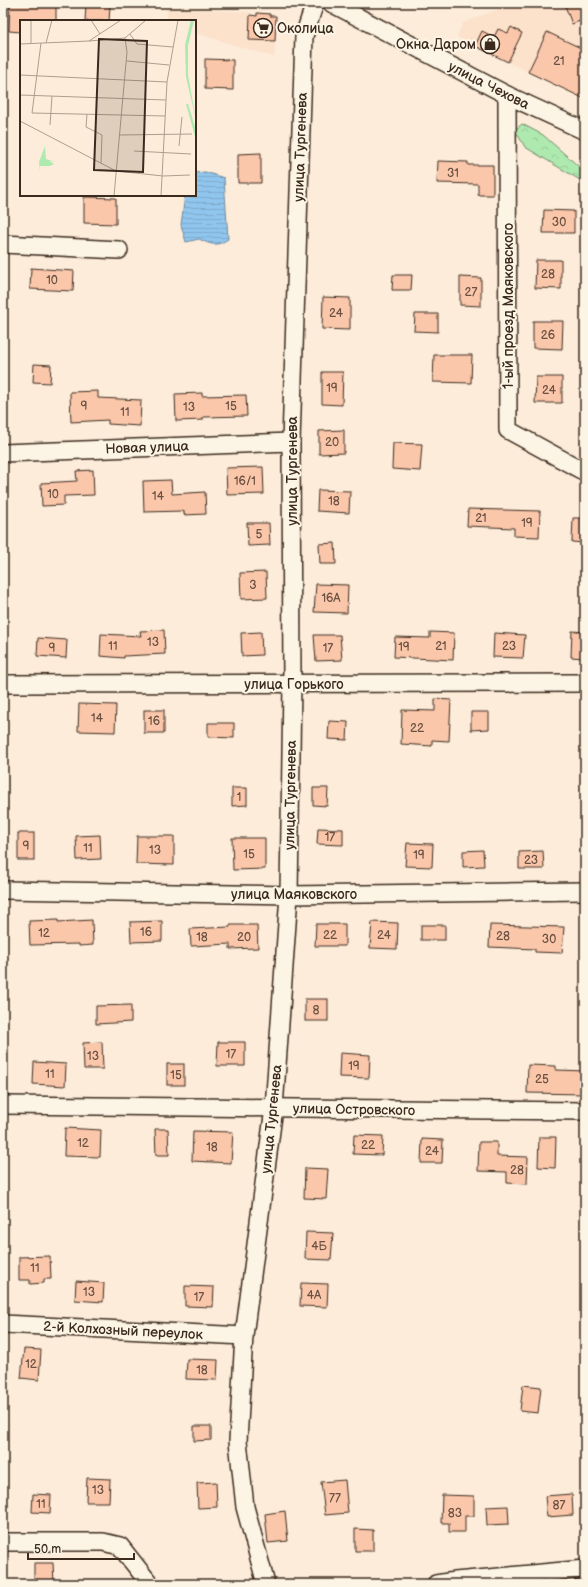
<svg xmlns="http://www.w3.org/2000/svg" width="588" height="1587" font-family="'Balsamiq Sans',sans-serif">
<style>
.built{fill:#fce1cb}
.forest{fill:url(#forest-crowns);stroke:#748a67}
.water{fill:url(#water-rules);stroke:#6e889b}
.building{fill:#fbc7ab;stroke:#3b2a1e}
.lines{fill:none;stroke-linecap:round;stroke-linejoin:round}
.minor-casing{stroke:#3b2a1e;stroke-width:20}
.minor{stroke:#fcf5e5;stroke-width:17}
.labels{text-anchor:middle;stroke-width:4;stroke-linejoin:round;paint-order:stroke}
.number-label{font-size:12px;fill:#6b5141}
.poi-label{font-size:14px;fill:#3b2a1e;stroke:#fcf5e5;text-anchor:start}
.street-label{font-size:14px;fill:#3b2a1e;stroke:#fcf5e5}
.inset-road{fill:none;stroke:#af9e8e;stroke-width:1}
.view{fill:#3b2a1e;fill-opacity:0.15;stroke:#3b2a1e;stroke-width:2}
.inset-edge{fill:none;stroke:#3b2a1e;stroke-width:2}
</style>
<defs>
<pattern id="forest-crowns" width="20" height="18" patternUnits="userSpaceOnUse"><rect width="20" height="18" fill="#aeeab0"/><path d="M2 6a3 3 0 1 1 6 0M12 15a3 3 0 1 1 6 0" fill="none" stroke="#97c997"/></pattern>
<pattern id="water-rules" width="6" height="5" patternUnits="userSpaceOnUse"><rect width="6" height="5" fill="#90c6ee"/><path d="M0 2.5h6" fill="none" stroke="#7daacc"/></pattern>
</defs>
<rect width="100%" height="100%" fill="#fcecd9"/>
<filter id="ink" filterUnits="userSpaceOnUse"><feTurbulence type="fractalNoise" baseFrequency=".025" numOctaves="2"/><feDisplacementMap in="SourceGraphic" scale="8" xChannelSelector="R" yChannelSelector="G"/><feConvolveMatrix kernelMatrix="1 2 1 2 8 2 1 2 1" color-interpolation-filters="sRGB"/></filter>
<g filter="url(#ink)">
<!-- built -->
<g class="built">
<path d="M 514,3 L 585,3 L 585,99 L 508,62 L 481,45 L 480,48 L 457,37 L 463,23 Z"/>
<path d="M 167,8 L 251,12 L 251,15 L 256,16 L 257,13 L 270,14 L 270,16 L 276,16 L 274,57 L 195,33 L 195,21 L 167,21 Z"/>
</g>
<!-- forest -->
<path class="forest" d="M 522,124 L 543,135 L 585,172 L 585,183 L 525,147 L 515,130 Z"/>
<!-- water -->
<path class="water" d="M 205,172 L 224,178 L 228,239 C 216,247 212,245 199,239 L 186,242 L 181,225 L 185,195 L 195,195 L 195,173 Z"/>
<!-- building -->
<g class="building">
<path d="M 10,3 L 56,3 L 56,21 L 21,21 L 21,32 L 9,31 Z"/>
<path d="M 564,3 L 585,3 L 585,19 L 572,24 Z"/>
<path d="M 86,5 L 110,6 L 109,21 L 85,21 Z"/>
<path d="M 257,13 L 270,14 L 270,16 L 276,16 L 275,41 L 249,40 L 250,15 L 257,16 Z"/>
<path d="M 511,27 L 522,33 L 508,62 L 475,46 L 482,31 L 494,37 L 498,29 L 508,33 Z"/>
<path d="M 547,32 L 585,50 L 585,99 L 528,72 Z"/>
<path d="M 205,59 L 233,60 L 233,90 L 205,89 Z"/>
<path d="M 261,153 L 261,183 L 238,183 L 238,154 Z"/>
<path d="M 438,161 L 468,162 L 468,165 L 493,165 L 493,195 L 478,195 L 478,184 L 437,183 Z"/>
<path d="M 84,197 L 116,198 L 116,224 L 84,223 Z"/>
<path d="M 544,210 L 574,211 L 574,233 L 543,233 Z"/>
<path d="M 536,260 L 561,260 L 561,289 L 535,288 Z"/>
<path d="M 31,268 L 74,271 L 73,291 L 30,289 Z"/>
<path d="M 393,275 L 412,275 L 411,290 L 392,290 Z"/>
<path d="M 460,277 L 481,278 L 481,306 L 460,305 Z"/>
<path d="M 323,297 L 350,298 L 350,330 L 322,329 Z"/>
<path d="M 415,314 L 438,314 L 438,332 L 414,331 Z"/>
<path d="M 533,321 L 563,321 L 562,349 L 533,348 Z"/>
<path d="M 434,355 L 472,355 L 471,383 L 433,382 Z"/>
<path d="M 34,364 L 51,365 L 50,383 L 33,382 Z"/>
<path d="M 322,372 L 343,372 L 342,405 L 322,404 Z"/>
<path d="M 536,377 L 562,377 L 562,403 L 535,403 Z"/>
<path d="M 98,391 L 98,398 L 141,400 L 140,426 L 108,424 L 108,420 L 71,422 L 70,392 Z"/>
<path d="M 202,393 L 202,396 L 246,395 L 247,416 L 203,417 L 203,420 L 176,421 L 175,394 Z"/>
<path d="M 344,430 L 344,453 L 319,454 L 319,431 Z"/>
<path d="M 393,443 L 422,444 L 420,471 L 392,469 Z"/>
<path d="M 263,467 L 264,494 L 227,495 L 226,468 Z"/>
<path d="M 93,470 L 94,495 L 64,496 L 64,505 L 42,506 L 41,483 L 77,481 L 76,471 Z"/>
<path d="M 171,480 L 172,494 L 205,492 L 206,514 L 184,515 L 184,511 L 144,512 L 143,481 Z"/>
<path d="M 318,490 L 350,491 L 349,513 L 317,511 Z"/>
<path d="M 468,509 L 540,511 L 539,537 L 514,536 L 514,528 L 467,526 Z"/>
<path d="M 573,518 L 585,518 L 585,543 L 572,542 Z"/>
<path d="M 247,523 L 269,523 L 270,545 L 248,546 Z"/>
<path d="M 335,543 L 336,564 L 320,564 L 319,544 Z"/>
<path d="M 266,572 L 267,598 L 241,599 L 240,573 Z"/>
<path d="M 316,584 L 348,585 L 347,613 L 314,612 Z"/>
<path d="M 164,630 L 165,654 L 124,656 L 124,658 L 100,656 L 101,634 L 141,636 L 140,631 Z"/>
<path d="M 572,631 L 585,632 L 585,658 L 571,657 Z"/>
<path d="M 261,632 L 262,655 L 242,656 L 241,633 Z"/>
<path d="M 430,632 L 454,633 L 453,660 L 394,657 L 395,637 L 430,638 Z"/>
<path d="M 494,633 L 525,635 L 523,658 L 493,657 Z"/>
<path d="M 314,635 L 340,635 L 342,660 L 316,661 Z"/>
<path d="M 38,638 L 67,640 L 66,658 L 37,656 Z"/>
<path d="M 435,699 L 451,700 L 449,741 L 432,740 L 432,746 L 401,744 L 402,710 L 435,711 Z"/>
<path d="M 79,704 L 116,705 L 115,732 L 78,731 Z"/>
<rect x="144" y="710" width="20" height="23"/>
<path d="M 471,712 L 489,712 L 489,729 L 471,730 Z"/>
<path d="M 329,721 L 348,722 L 347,740 L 328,739 Z"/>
<path d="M 208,723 L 234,723 L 234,738 L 208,737 Z"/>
<path d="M 232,788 L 247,788 L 247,805 L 232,806 Z"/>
<path d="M 313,788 L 328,788 L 327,806 L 313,805 Z"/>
<path d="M 318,828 L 343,829 L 343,845 L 317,844 Z"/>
<rect x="18" y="833" width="16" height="27"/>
<path d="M 100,835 L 101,859 L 77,860 L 76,836 Z"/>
<path d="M 137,836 L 174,836 L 174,865 L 136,864 Z"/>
<path d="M 232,838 L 265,838 L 265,869 L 233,870 Z"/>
<path d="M 407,843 L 433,844 L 432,867 L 405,866 Z"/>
<path d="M 483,850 L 484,866 L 463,867 L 463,851 Z"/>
<path d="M 543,851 L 544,869 L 519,869 L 519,852 Z"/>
<path d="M 58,920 L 58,922 L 92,920 L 93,945 L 79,946 L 79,944 L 30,945 L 29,921 Z"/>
<path d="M 162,921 L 162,941 L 131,942 L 130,922 Z"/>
<path d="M 372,922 L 398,923 L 397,949 L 370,948 Z"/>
<path d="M 316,924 L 345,924 L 345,946 L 315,946 Z"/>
<path d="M 230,925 L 257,925 L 258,948 L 230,949 L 230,944 L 191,946 L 190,929 L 230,927 Z"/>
<rect x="421" y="925" width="24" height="15"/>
<path d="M 490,925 L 564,927 L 562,953 L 535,952 L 535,949 L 489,947 Z"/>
<rect x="305" y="999" width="23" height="22"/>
<path d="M 131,1005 L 131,1022 L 96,1024 L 96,1006 Z"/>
<path d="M 102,1042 L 103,1069 L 84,1069 L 83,1043 Z"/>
<path d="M 218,1042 L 245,1042 L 245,1066 L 217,1066 Z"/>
<path d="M 340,1053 L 370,1055 L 369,1078 L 339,1077 Z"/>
<path d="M 34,1062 L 66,1064 L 65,1086 L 33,1084 Z"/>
<rect x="167" y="1064" width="17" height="21"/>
<path d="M 528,1065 L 556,1066 L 556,1070 L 585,1071 L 585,1094 L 527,1093 Z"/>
<path d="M 65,1128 L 101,1130 L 100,1157 L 64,1156 Z"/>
<path d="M 155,1129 L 168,1129 L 169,1155 L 156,1155 Z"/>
<path d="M 193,1131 L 233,1132 L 231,1163 L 192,1161 Z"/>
<path d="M 354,1135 L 383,1136 L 382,1155 L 353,1154 Z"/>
<path d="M 539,1137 L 556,1137 L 555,1168 L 538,1167 Z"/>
<path d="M 422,1139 L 443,1140 L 442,1163 L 421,1163 Z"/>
<path d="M 479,1142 L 497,1142 L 497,1156 L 528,1157 L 527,1184 L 507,1183 L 507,1172 L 478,1171 Z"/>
<path d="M 305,1168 L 328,1169 L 326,1199 L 304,1198 Z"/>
<path d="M 306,1232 L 333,1233 L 331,1260 L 305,1259 Z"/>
<path d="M 50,1256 L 51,1279 L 44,1279 L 44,1283 L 30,1284 L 30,1280 L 19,1280 L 19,1257 Z"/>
<path d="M 76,1281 L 104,1283 L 103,1302 L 75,1300 Z"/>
<path d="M 301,1283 L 328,1284 L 327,1307 L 300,1306 Z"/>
<path d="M 185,1286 L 214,1287 L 213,1307 L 185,1306 Z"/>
<path d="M 24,1349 L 41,1350 L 39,1380 L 21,1378 Z"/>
<path d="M 187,1359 L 218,1360 L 217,1380 L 186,1379 Z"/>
<path d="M 523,1385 L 541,1387 L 538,1413 L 520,1411 Z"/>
<path d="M 194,1426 L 211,1426 L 211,1440 L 194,1441 Z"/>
<path d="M 87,1478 L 110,1479 L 109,1502 L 86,1502 Z"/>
<path d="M 345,1480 L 348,1513 L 325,1515 L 321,1482 Z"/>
<path d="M 216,1482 L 217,1507 L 198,1508 L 197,1483 Z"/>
<path d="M 33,1494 L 51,1495 L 50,1513 L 32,1512 Z"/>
<path d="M 572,1494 L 573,1515 L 547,1517 L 545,1496 Z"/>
<path d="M 442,1495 L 474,1496 L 474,1516 L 465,1516 L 465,1532 L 449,1532 L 449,1523 L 441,1523 Z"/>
<path d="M 508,1506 L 509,1524 L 487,1525 L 486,1507 Z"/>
<path d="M 285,1511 L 288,1541 L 268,1543 L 265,1514 Z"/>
<path d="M 355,1529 L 373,1530 L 373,1551 L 355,1551 Z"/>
<path d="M 34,1563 L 53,1563 L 54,1584 L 34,1584 Z"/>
</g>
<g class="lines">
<!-- minor casing -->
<g class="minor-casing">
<g id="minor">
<path d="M 331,3 L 507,95 L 585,131"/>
<path d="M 507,95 L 508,430 L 585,472"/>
<path d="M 3,244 L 119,250"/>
<path d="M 3,453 L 291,442"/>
<path d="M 3,684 L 585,683"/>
<path d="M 3,890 L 289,895 L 585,891"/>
<path d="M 3,1105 L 585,1111"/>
<path d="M 3,1324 L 244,1336"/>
<path d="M 3,1542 L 103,1542 L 120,1546 L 150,1584"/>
<path d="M 266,1584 L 245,1507 L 238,1441 L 244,1336 L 274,1108 L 289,895 L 292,684 L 291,442 L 304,36 L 315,3"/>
<path d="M 436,1584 L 455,1581 L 585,1569"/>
</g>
</g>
<!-- minor -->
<use href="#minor" class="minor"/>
</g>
</g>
<!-- icons -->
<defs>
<g id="supermarket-ring" transform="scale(1)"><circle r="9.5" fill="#fcf5e5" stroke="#3b2a1e" stroke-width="1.5"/><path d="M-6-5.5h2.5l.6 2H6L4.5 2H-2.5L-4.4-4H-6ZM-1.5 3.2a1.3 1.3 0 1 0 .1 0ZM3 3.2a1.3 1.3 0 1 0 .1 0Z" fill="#3b2a1e"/></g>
<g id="shop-ring" transform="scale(1)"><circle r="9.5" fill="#fcf5e5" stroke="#3b2a1e" stroke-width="1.5"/><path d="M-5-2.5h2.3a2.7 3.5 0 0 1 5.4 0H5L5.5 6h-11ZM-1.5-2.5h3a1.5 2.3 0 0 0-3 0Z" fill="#3b2a1e"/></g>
</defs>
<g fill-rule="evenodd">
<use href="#supermarket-ring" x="263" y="28"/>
<use href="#shop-ring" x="490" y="44"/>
</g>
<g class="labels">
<!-- number labels -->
<g class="number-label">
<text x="559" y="65">21</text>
<text x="453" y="177">31</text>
<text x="559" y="226">30</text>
<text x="548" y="278">28</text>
<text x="52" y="284">10</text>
<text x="471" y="296">27</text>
<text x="336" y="317">24</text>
<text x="548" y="339">26</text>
<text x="332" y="392">19</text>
<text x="549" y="394">24</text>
<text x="84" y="410">9</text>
<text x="231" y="410">15</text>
<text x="189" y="411">13</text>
<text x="125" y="416">11</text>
<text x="332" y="446">20</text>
<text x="245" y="485">16/1</text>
<text x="53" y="498">10</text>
<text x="158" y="500">14</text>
<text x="334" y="505">18</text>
<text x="481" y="522">21</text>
<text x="527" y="527">19</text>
<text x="259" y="538">5</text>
<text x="253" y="589">3</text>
<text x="331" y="602">16А</text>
<text x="153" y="646">13</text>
<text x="113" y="650">11</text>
<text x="441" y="650">21</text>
<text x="509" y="650">23</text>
<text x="404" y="651">19</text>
<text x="52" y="652">9</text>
<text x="328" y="652">17</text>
<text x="97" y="722">14</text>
<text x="154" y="725">16</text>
<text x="417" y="732">22</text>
<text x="239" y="801">1</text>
<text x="330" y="841">17</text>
<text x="26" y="850">9</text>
<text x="88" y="852">11</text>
<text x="155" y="854">13</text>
<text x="249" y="858">15</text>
<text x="419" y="859">19</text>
<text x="531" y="864">23</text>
<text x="146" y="936">16</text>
<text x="44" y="937">12</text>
<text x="330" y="939">22</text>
<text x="384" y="939">24</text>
<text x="503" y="940">28</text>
<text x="202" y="941">18</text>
<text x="244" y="941">20</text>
<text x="549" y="943">30</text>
<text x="316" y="1014">8</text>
<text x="231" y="1058">17</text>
<text x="93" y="1060">13</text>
<text x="354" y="1070">19</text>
<text x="50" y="1078">11</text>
<text x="176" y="1079">15</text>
<text x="542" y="1083">25</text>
<text x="83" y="1147">12</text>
<text x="368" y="1149">22</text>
<text x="212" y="1151">18</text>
<text x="432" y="1155">24</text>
<text x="517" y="1174">28</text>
<text x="319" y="1250">4Б</text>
<text x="35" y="1272">11</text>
<text x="89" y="1296">13</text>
<text x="314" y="1299">4А</text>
<text x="199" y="1301">17</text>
<text x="31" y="1368">12</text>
<text x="202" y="1374">18</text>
<text x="98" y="1494">13</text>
<text x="335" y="1502">77</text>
<text x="41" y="1508">11</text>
<text x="559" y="1509">87</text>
<text x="455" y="1517">83</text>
</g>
<!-- poi labels -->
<g class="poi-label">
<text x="277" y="33">Околица</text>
<text x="476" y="49" text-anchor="end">Окна Даром</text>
</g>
<!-- street labels -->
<g class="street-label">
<text transform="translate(489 85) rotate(27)" y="5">улица Чехова</text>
<text transform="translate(300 147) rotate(-88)" y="5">улица Тургенева</text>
<text transform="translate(508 306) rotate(-90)" y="5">1-ый проезд Маяковского</text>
<text transform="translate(147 447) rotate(-2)" y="5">Новая улица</text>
<text transform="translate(292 471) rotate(-90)" y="5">улица Тургенева</text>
<text x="294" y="689">улица Горького</text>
<text transform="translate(290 795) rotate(-89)" y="5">улица Тургенева</text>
<text x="294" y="899">улица Маяковского</text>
<text transform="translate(354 1109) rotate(1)" y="5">улица Островского</text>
<text transform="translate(271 1119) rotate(-84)" y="5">улица Тургенева</text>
<text transform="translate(123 1330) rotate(3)" y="5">2-й Колхозный переулок</text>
</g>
</g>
<!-- overview -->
<g transform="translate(20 20)">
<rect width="176" height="176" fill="#fcecd9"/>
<path d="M 171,0 L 174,0 L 168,26 L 168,55 L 176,100 L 166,57 L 165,25 ZM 166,84 L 168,84 L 176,110 L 176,120 ZM 25,126 L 26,139 L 35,142 L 29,141 L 34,144 L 30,146 L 20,146 L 20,151 L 19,142 Z" fill="#aeeab0"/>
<path class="inset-road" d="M 71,0 L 80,14M 110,14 L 117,24 L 153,27M 69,21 L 105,18 L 126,0M 11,23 L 11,0M 21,23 L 12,93 L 145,96M 26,23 L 32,0M 0,24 L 69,21 L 101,0M 107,41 L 149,45M 0,55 L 147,62M 0,75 L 146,80M 67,94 L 66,107 L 82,115 L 81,143M 0,101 L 96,151 L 143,156 L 170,155M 30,105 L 32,76M 100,115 L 172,114M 159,126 L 162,97M 114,131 L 171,134M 94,176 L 107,32 L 105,18M 141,176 L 147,62 L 158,0"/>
<path class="view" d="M 79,19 L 127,21 L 123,152 L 74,150 Z"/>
<rect width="176" height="176" class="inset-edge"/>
</g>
<!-- margin -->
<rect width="588" height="1587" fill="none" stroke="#fcf5e5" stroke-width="16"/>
<rect x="8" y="8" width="572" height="1571" fill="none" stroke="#3b2a1e" stroke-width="1.5" filter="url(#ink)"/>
<!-- scale -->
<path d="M28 1553v6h106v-6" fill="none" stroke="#3b2a1e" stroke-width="2"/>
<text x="34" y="1553" font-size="12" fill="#3b2a1e" stroke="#fcf5e5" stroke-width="3" paint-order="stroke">50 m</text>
</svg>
